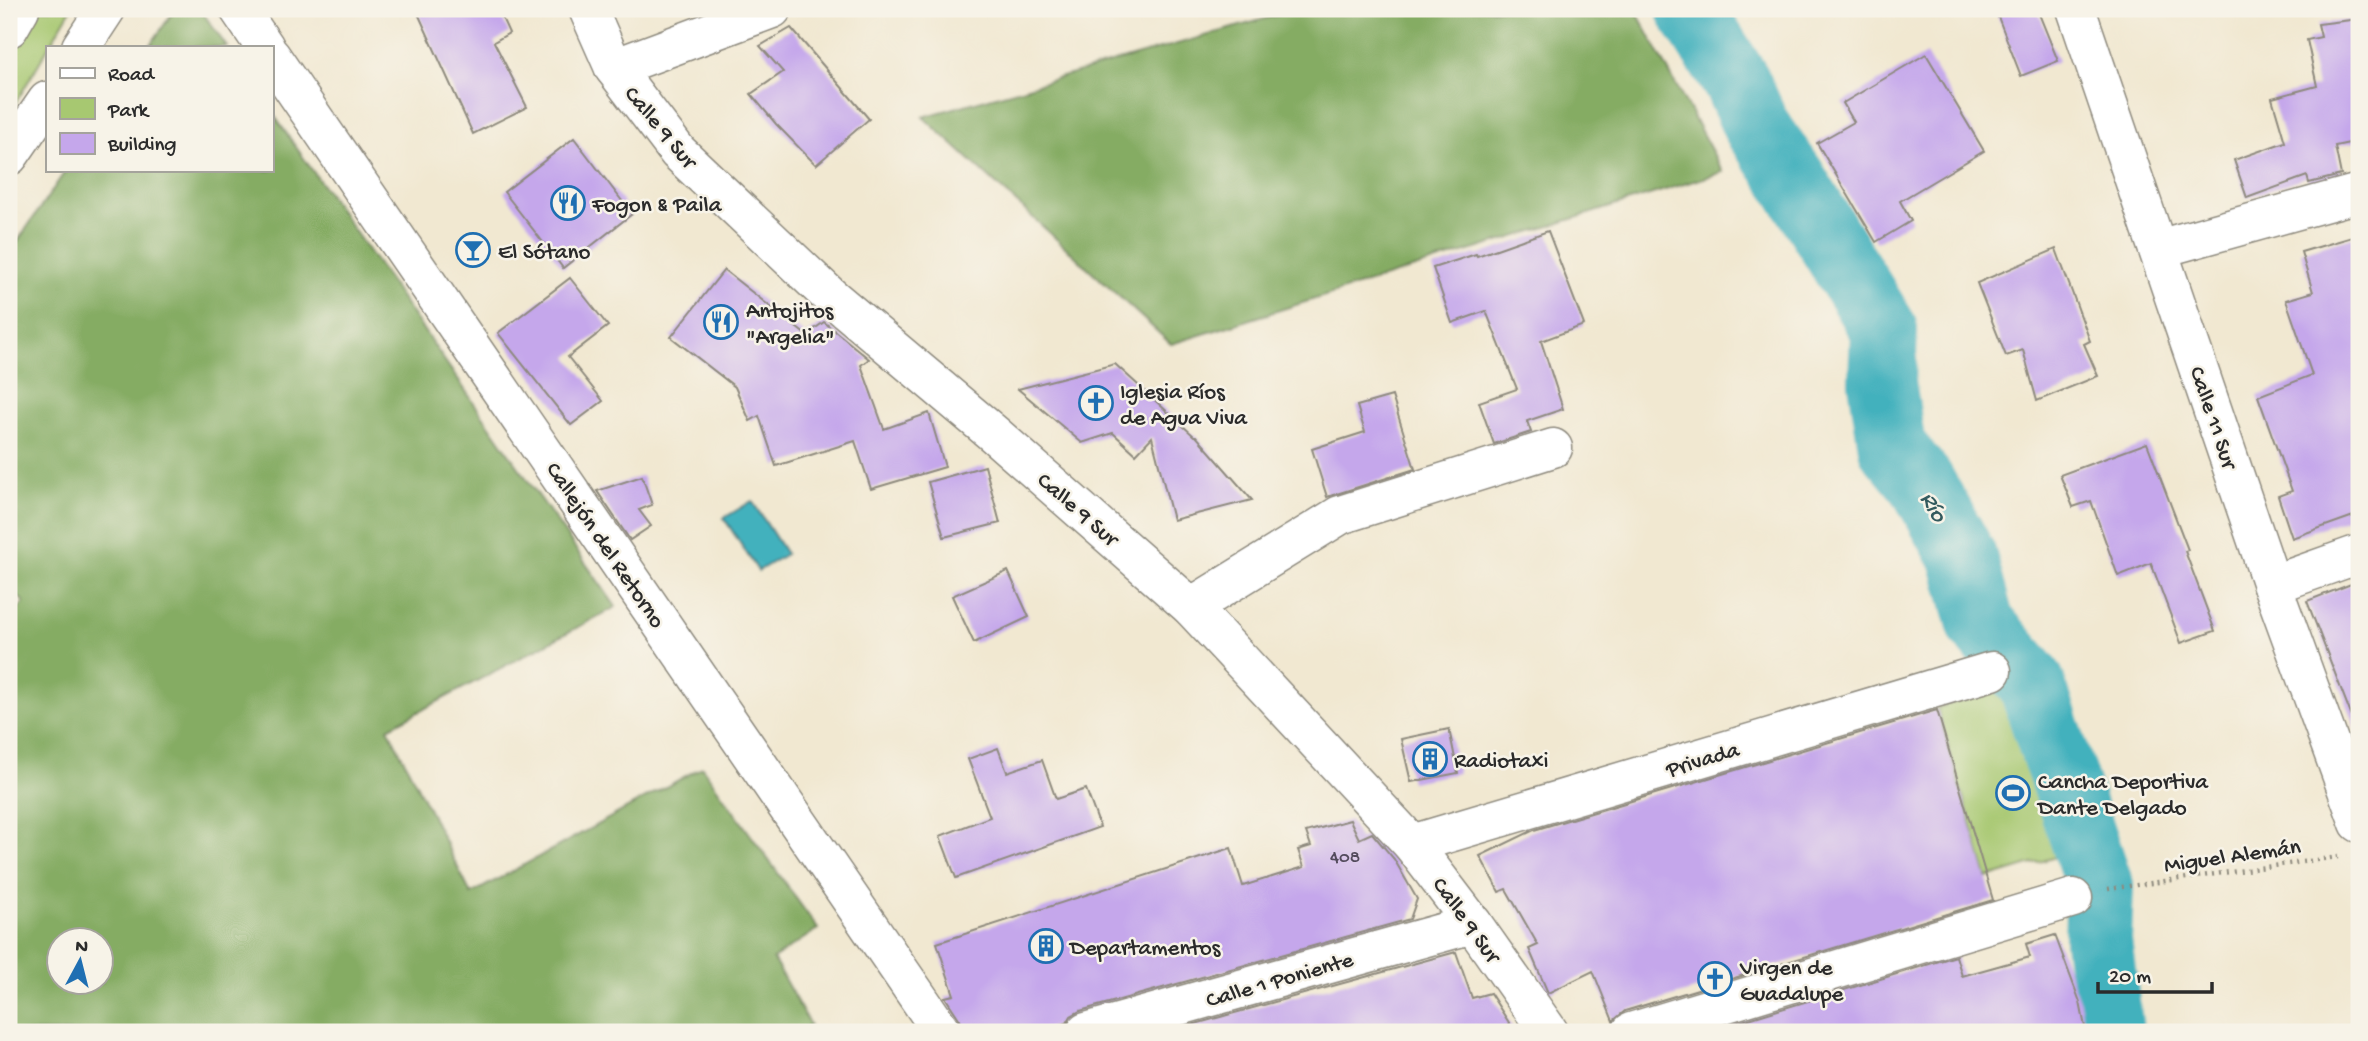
<svg xmlns="http://www.w3.org/2000/svg" width="2368" height="1041" font-family="'Gochi Hand',sans-serif">
<style>
.green{fill:#a7c871;stroke:#697a4e;stroke-width:2}
.forest{fill:#85ac63;stroke:#586c47;stroke-width:2;fill-rule:evenodd}
.water{fill:#42b1bd;stroke:#366e74;stroke-width:2}
.lines{fill:none;stroke-linecap:round;stroke-linejoin:round}
.river{stroke:#42b1bd;stroke-width:68}
.building{fill:#c5a7eb}
.minor-casing{stroke:#8e8a7e;stroke-width:41}
.primary-casing{stroke:#8e8a7e;stroke-width:41}
.path{stroke:#8e8a7e;stroke-width:4.5;stroke-dasharray:2 5;stroke-linecap:butt}
.minor{stroke:#fff;stroke-width:38}
.primary{stroke:#fff;stroke-width:38}
.labels{text-anchor:middle;stroke-width:5;stroke-linejoin:round;paint-order:stroke}
.number-label{font-size:19px;fill:#524a5b}
.street-label{font-size:23px;fill:#2b2b2b;stroke:#f7f3e8}
.poi-label{font-size:23px;fill:#2b2b2b;stroke:#f7f3e8;text-anchor:start}
.water-label{font-size:24px;font-style:italic;fill:#335a5e;stroke:#f7f3e8}
</style>
<rect width="100%" height="100%" fill="#f7f3e8"/>
<filter id="ink" filterUnits="userSpaceOnUse"><feTurbulence type="fractalNoise" baseFrequency=".0143" numOctaves="2"/><feDisplacementMap in="SourceGraphic" scale="14" xChannelSelector="R" yChannelSelector="G"/><feConvolveMatrix kernelMatrix="1 2 1 2 8 2 1 2 1" color-interpolation-filters="sRGB"/></filter>
<filter id="wash" filterUnits="userSpaceOnUse"><feTurbulence type="fractalNoise" baseFrequency=".00686" numOctaves="4" result="noise"/><feDisplacementMap in="SourceGraphic" scale="28" xChannelSelector="R" yChannelSelector="G"/><feGaussianBlur stdDeviation="1.57" result="paint"/><feColorMatrix in="noise" values="0 0 0 0 0 0 0 0 0 0 0 0 0 0 0 0 0 1.4 0 .05"/><feComposite in="paint" operator="in"/></filter>
<g filter="url(#wash)">
<rect width="100%" height="100%" fill="#f1e8d1"/>
<!-- green -->
<g class="green">
<path d="M 34,9 L 71,9 L 9,114 L 9,50 Z"/>
<path d="M 2027,681 L 2082,849 L 1987,878 L 1937,708 Z"/>
</g>
<!-- forest -->
<g class="forest">
<path d="M 175,9 L 200,9 L 227,47 L 149,47 Z"/>
<path d="M 1299,9 L 1635,9 L 1723,172 L 1171,344 L 923,117 Z"/>
<path d="M 271,111 L 616,607 L 388,728 L 471,894 L 702,767 L 818,929 L 773,959 L 810,1025 L 797,1032 L 9,1032 L 9,621 L 24,602 L 9,589 L 9,254 L 66,170 L 271,170 ZM 60,940 L 102,940 L 102,982 L 60,982 Z"/>
</g>
<!-- water -->
<path class="water" d="M 752,501 L 786,554 L 758,571 L 724,518 Z"/>
<g class="lines">
<!-- river -->
<path class="river" d="M 1690,9 L 1737,83 L 1756,126 L 1792,178 L 1884,330 L 1882,382 L 1892,447 L 1921,482 L 1963,557 L 1981,624 L 2031,682 L 2100,887 L 2098,941 L 2110,1032"/>
</g>
<g id="blocks">
<!-- building -->
<g class="building">
<path d="M 416,9 L 498,9 L 509,33 L 494,42 L 527,107 L 473,134 Z"/>
<path d="M 1995,9 L 2037,9 L 2058,61 L 2021,76 Z"/>
<path d="M 2359,19 L 2359,141 L 2335,146 L 2341,175 L 2309,183 L 2307,176 L 2247,198 L 2234,160 L 2285,142 L 2272,98 L 2317,86 L 2307,40 L 2321,37 L 2318,24 Z"/>
<path d="M 791,28 L 869,119 L 816,165 L 776,124 L 751,94 L 783,72 L 760,46 Z"/>
<path d="M 1926,54 L 1984,151 L 1900,201 L 1911,221 L 1876,242 L 1817,143 L 1854,122 L 1843,103 Z"/>
<path d="M 574,138 L 632,214 L 563,268 L 504,192 Z"/>
<path d="M 1548,231 L 1584,325 L 1541,341 L 1563,409 L 1527,421 L 1531,432 L 1494,444 L 1479,402 L 1517,389 L 1486,311 L 1452,323 L 1433,268 L 1476,254 L 1477,256 Z"/>
<path d="M 2359,235 L 2359,514 L 2292,538 L 2278,496 L 2292,491 L 2258,396 L 2312,375 L 2286,300 L 2313,292 L 2301,252 Z"/>
<path d="M 2056,249 L 2090,341 L 2084,344 L 2098,376 L 2037,401 L 2023,350 L 2006,356 L 1977,283 Z"/>
<path d="M 724,270 L 806,335 L 824,322 L 869,359 L 861,365 L 884,429 L 929,413 L 945,467 L 871,489 L 855,441 L 776,466 L 759,416 L 750,421 L 735,387 L 671,337 Z"/>
<path d="M 570,278 L 608,326 L 568,357 L 603,401 L 571,425 L 498,333 Z"/>
<path d="M 1115,364 L 1194,436 L 1196,436 L 1252,500 L 1173,520 L 1152,437 L 1136,454 L 1113,433 L 1082,443 L 1018,389 Z"/>
<path d="M 1392,396 L 1415,469 L 1327,497 L 1312,449 L 1365,432 L 1357,406 Z"/>
<path d="M 2147,443 L 2188,550 L 2185,551 L 2215,631 L 2181,643 L 2151,563 L 2118,576 L 2091,501 L 2073,507 L 2060,475 Z"/>
<path d="M 985,466 L 1000,523 L 944,537 L 928,482 Z"/>
<path d="M 642,476 L 652,505 L 639,510 L 651,526 L 630,540 L 597,491 Z"/>
<path d="M 1008,571 L 1029,617 L 974,643 L 952,596 Z"/>
<path d="M 2359,581 L 2359,729 L 2357,730 L 2307,601 Z"/>
<path d="M 1937,710 L 1993,900 L 1625,1011 L 1613,1021 L 1593,971 L 1548,993 L 1529,949 L 1538,945 L 1506,889 L 1499,892 L 1480,856 L 1534,830 Z"/>
<path d="M 1449,729 L 1458,773 L 1411,782 L 1401,739 Z"/>
<path d="M 998,748 L 1007,772 L 1042,760 L 1056,799 L 1086,789 L 1100,827 L 956,878 L 940,836 L 990,817 L 968,759 Z"/>
<path d="M 1350,820 L 1359,839 L 1372,833 L 1394,859 L 1417,899 L 1410,919 L 1080,1011 L 1071,1016 L 1067,1023 L 1036,1032 L 964,1032 L 960,1020 L 945,997 L 954,995 L 937,943 L 1231,848 L 1243,886 L 1304,867 L 1298,850 L 1311,846 L 1306,832 Z"/>
<path d="M 2055,935 L 2080,1002 L 2086,1032 L 1706,1032 L 1956,956 L 1962,976 L 2030,957 L 2026,944 Z"/>
<path d="M 1456,952 L 1472,998 L 1490,993 L 1515,1032 L 1166,1032 Z"/>
</g>
</g>
</g>
<g filter="url(#ink)">
<use href="#blocks" fill-opacity="0" stroke="#8e8a7e" stroke-width="2"/>
<g class="lines">
<!-- minor casing -->
<g class="minor-casing">
<g id="minor">
<path d="M 239,9 L 265,47"/>
<path d="M 588,9 L 614,68 L 678,152 L 830,296 L 994,434 L 1191,607 L 1412,844 L 1473,924 L 1549,1032"/>
<path d="M 2076,9 L 2272,585 L 2359,823"/>
<path d="M 9,28 L 20,9"/>
<path d="M 271,56 L 942,1032"/>
<path d="M 614,68 L 772,9"/>
<path d="M 2158,249 L 2359,193"/>
<path d="M 2272,585 L 2359,554"/>
<path d="M 1191,607 L 1340,515 L 1553,448"/>
<path d="M 1412,844 L 1992,671"/>
<path d="M 1086,1032 L 1473,924"/>
<path d="M 1631,1032 L 2073,898"/>
</g>
</g>
<!-- primary casing -->
<g class="primary-casing">
<g id="primary">
<path d="M 81,47 L 106,9"/>
<path d="M 9,156 L 47,101"/>
</g>
</g>
<!-- path -->
<path class="path" d="M 2108,889 L 2338,857"/>
<!-- minor -->
<use href="#minor" class="minor"/>
<!-- primary -->
<use href="#primary" class="primary"/>
</g>
</g>
<!-- icons -->
<defs>
<g id="restaurant-ring" transform="scale(1.75)"><circle r="9.5" fill="#f7f3e8" stroke="#1f6fb2" stroke-width="1.5"/><path d="M-5-6h1v4h1v-4h1v4h1v-4h1v5L-1.5 .5V6h-2V.5L-5-1ZM5-6V6H3V1.5H1.5Q1.5-4 5-6Z" fill="#1f6fb2"/></g>
<g id="bar-ring" transform="scale(1.75)"><circle r="9.5" fill="#f7f3e8" stroke="#1f6fb2" stroke-width="1.5"/><path d="M-6-5H6L.8 .8V4.5H3.5V6h-7V4.5H-.8V.8Z" fill="#1f6fb2"/></g>
<g id="church-ring" transform="scale(1.75)"><circle r="9.5" fill="#f7f3e8" stroke="#1f6fb2" stroke-width="1.5"/><path d="M-1.2-6h2.4v3.5h3.3v2.4h-3.3V6h-2.4V-.1h-3.3v-2.4h3.3Z" fill="#1f6fb2"/></g>
<g id="building-ring" transform="scale(1.75)"><circle r="9.5" fill="#f7f3e8" stroke="#1f6fb2" stroke-width="1.5"/><path d="M-4-6H4V6H1V3H-1V6H-4ZM-2.5-4.3h1.7v1.8h-1.7ZM.8-4.3h1.7v1.8H.8ZM-2.5-1h1.7V.8h-1.7ZM.8-1h1.7V.8H.8Z" fill="#1f6fb2"/></g>
<g id="stadium-ring" transform="scale(1.75)"><circle r="9.5" fill="#f7f3e8" stroke="#1f6fb2" stroke-width="1.5"/><path d="M0-5a6.5 5 0 1 0 0 10a6.5 5 0 1 0 0-10ZM-3.5-1.8h7v3.6h-7Z" fill="#1f6fb2"/></g>
</defs>
<g fill-rule="evenodd">
<use href="#restaurant-ring" x="568" y="203"/>
<use href="#bar-ring" x="473" y="250"/>
<use href="#restaurant-ring" x="721" y="322"/>
<use href="#church-ring" x="1096" y="403"/>
<use href="#building-ring" x="1430" y="759"/>
<use href="#stadium-ring" x="2013" y="793"/>
<use href="#building-ring" x="1046" y="946"/>
<use href="#church-ring" x="1715" y="979"/>
</g>
<g class="labels">
<!-- number labels -->
<g class="number-label">
<text x="1345" y="862">408</text>
</g>
<!-- street labels -->
<g class="street-label">
<text transform="translate(662 126) rotate(50)" y="8">Calle 9 Sur</text>
<text transform="translate(2215 417) rotate(71)" y="8">Calle 11 Sur</text>
<text transform="translate(1079 508) rotate(41)" y="8">Calle 9 Sur</text>
<text transform="translate(607 544) rotate(56)" y="8">Callejón del Retorno</text>
<text transform="translate(1702 758) rotate(-17)" y="8">Privada</text>
<text transform="translate(2232 854) rotate(-8)" y="8">Miguel Alemán</text>
<text transform="translate(1468 919) rotate(54)" y="8">Calle 9 Sur</text>
<text transform="translate(1279 978) rotate(-16)" y="8">Calle 1 Poniente</text>
</g>
<!-- poi labels -->
<g class="poi-label">
<text x="592" y="211">Fogon &amp; Paila</text>
<text x="498" y="258">El Sótano</text>
<text x="746" y="317">Antojitos<tspan x="746" dy="26">"Argelia"</tspan></text>
<text x="1120" y="398">Iglesia Ríos<tspan x="1120" dy="26">de Agua Viva</tspan></text>
<text x="1454" y="767">Radiotaxi</text>
<text x="2038" y="788">Cancha Deportiva<tspan x="2038" dy="26">Dante Delgado</tspan></text>
<text x="1070" y="954">Departamentos</text>
<text x="1740" y="974">Virgen de<tspan x="1740" dy="26">Guadalupe</tspan></text>
</g>
<!-- water labels -->
<g class="water-label">
<text transform="translate(1935 506) rotate(60)" y="8">Río</text>
</g>
</g>
<!-- margin -->
<rect width="2368" height="1041" fill="none" stroke="#f7f3e8" stroke-width="35"/>
<!-- legend -->
<rect x="46" y="46" width="228" height="126" fill="#f7f3e8" stroke="#a5a39c" stroke-width="2"/>
<rect x="60" y="68" width="35" height="10" fill="#ffffff" stroke="#a5a39c" stroke-width="2"/>
<text x="108" y="80" font-size="21" fill="#2b2b2b">Road</text>
<rect x="60" y="98" width="35" height="21" fill="#a7c871" stroke="#a5a39c" stroke-width="2"/>
<text x="108" y="116" font-size="21" fill="#2b2b2b">Park</text>
<rect x="60" y="133" width="35" height="21" fill="#c5a7eb" stroke="#a5a39c" stroke-width="2"/>
<text x="108" y="150" font-size="21" fill="#2b2b2b">Building</text>
<!-- north arrow -->
<g transform="translate(80 961) rotate(7)"><circle r="33" fill="#f7f3e8" stroke="#a5a39c" stroke-width="2"/>
<path d="M0-5L12 26L0 18L-12 26Z" fill="#1f6fb2"/>
<text y="-10" font-size="19" font-weight="bold" text-anchor="middle" fill="#2b2b2b">N</text>
</g>
<!-- scale -->
<path d="M2098 982v10h114v-10" fill="none" stroke="#2b2b2b" stroke-width="3.5"/>
<text x="2109" y="982" font-size="21" fill="#2b2b2b" stroke="#f7f3e8" stroke-width="5" paint-order="stroke">20 m</text>
</svg>
